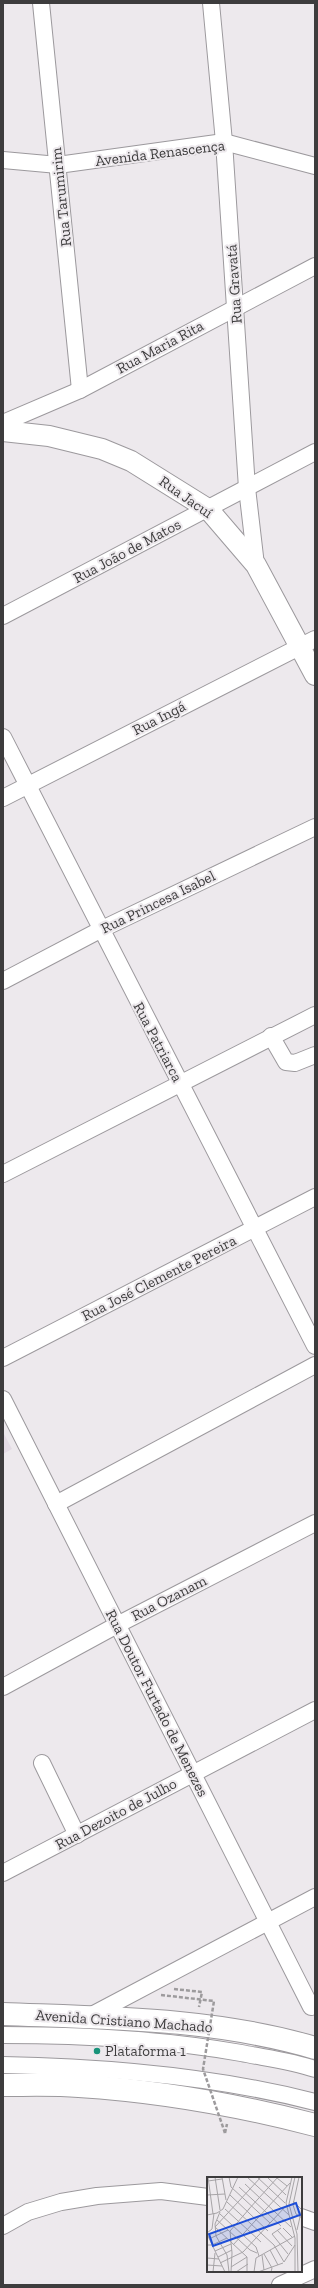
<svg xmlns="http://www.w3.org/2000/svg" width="318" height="2288" font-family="'Zilla Slab',serif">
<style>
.built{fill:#e4dbe5}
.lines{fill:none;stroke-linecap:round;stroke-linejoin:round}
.minor-casing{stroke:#9c999d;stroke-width:18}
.major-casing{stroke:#9c999d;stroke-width:22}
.highway-casing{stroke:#9c999d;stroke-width:24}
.path{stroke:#9d9b9d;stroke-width:2.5;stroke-dasharray:4 2;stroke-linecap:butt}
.minor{stroke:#fff;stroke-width:16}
.major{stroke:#fff;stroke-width:20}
.highway{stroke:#fff;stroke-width:22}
.path-bridge{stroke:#9d9b9d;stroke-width:2.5;stroke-dasharray:4 2;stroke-linecap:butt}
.poi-dot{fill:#18937a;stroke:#ede9ed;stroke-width:1.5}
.labels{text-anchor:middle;stroke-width:4;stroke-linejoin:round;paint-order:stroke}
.street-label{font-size:15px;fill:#3d3c3d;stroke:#ede9ed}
.poi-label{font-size:15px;fill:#3d3c3d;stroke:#ede9ed;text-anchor:start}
.inset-road{fill:none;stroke:#a7a4a7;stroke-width:1}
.view{fill:#1d4ed8;fill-opacity:0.15;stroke:#1d4ed8;stroke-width:2}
.inset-edge{fill:none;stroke:#3d3c3d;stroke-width:2}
</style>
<rect width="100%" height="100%" fill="#ede9ed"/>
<!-- built -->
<path class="built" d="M 3,1432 L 12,1449 L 3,1454 Z"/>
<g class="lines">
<!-- minor casing -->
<g class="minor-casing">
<g id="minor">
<path d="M 41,3 L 80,390"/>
<path d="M 211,3 L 224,142 L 247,488 L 256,565"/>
<path d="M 3,160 L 58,165 L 224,142 L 315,166"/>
<path d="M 3,423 L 80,390 L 315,266"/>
<path d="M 3,616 L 315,452"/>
<path d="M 3,737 L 315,1346"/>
<path d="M 3,798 L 315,639"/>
<path d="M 3,981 L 100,930 L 315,827"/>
<path d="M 271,1036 L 286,1062 L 295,1063 L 315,1055"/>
<path d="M 3,1174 L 315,1015"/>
<path d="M 3,1358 L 315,1197"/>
<path d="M 3,1399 L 311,2007"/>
<path d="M 56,1504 L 315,1365"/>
<path d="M 3,1687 L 117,1625 L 315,1523"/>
<path d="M 42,1763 L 77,1835"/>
<path d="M 3,1873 L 315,1710"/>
<path d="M 88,2017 L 315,1897"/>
<path d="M 3,2035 C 83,2035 162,2039 241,2053 C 266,2058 291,2061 315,2069"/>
<path d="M 3,2065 C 107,2067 214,2076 315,2102"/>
<path d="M 301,2217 L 315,2222"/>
<path d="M 3,2226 L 28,2212 L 61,2202 L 97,2196 L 161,2191 L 208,2197"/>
<path d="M 280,2285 L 315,2269"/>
</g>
</g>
<!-- major casing -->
<g class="major-casing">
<path id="major" d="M 3,431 L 49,436 L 102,449 L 131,461 L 208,509 L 256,565 L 315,675"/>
</g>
<!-- highway casing -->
<g class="highway-casing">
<g id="highway">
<path d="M 3,2014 C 107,2018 214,2018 315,2048"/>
<path d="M 3,2085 C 28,2085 54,2084 79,2086 C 158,2091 238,2105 315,2125"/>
</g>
</g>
<!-- path -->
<g class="path">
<path d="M 174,1989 L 202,1992 L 199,2007"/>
<path d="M 225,2133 L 227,2124"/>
</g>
<!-- minor -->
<use href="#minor" class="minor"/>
<!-- major -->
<use href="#major" class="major"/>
<!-- highway -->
<use href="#highway" class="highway"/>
<!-- path-bridge -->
<path class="path-bridge" d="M 161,1995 L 214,2001 L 203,2069 L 225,2133"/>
</g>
<!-- markers -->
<circle class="poi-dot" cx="97" cy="2051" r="4"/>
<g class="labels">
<!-- street labels -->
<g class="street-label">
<text transform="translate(160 153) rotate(-7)" y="5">Avenida Renascença</text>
<text transform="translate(61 197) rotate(-96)" y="5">Rua Tarumirim</text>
<text transform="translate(234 284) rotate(-94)" y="5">Rua Gravatá</text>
<text transform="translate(160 347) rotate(-28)" y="5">Rua Maria Rita</text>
<text transform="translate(186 497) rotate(35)" y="5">Rua Jacuí</text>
<text transform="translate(127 551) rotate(-28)" y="5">Rua João de Matos</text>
<text transform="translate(159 718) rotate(-27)" y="5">Rua Ingá</text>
<text transform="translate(158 902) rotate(-26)" y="5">Rua Princesa Isabel</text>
<text transform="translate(158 1042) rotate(62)" y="5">Rua Patriarca</text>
<text transform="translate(159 1278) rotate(-27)" y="5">Rua José Clemente Pereira</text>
<text transform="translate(169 1598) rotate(-27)" y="5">Rua Ozanam</text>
<text transform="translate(157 1703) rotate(63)" y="5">Rua Doutor Furtado de Menezes</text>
<text transform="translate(116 1814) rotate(-28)" y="5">Rua Dezoito de Julho</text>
<text transform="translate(124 2021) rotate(4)" y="5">Avenida Cristiano Machado</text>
</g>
<!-- poi labels -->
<g class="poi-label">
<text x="105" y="2056">Plataforma 1</text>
</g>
</g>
<!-- overview -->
<g transform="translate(207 2177)">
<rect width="95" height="95" fill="#ede9ed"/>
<path class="inset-road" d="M 1,0 L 6,37M 8,0 L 13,33M 15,0 L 19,23M 22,0 L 24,10 L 63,46M 40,0 L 82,38M 50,0 L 78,26M 60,0 L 79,18M 85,0 L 79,26 L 88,61 L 88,95M 88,0 L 82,27 L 90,57 L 91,95M 92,0 L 86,28 L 89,37 L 95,41M 70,1 L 80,9M 1,4 L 15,2M 38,7 L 84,50M 32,10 L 74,49M 0,18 L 18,17M 23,18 L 61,54M 86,24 L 95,33M 20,25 L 67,68 L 77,85M 18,32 L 54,65M 41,33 L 71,0M 13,35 L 8,47 L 9,59 L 20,78 L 22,95M 13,37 L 49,70 L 52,79M 0,38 L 10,36 L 16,32 L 31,0M 10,43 L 43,73 L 50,76M 74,51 L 65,57 L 81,77M 76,51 L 85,60M 70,53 L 85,69M 90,53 L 95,31M 0,56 L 5,52 L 7,36M 0,57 L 18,95M 2,62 L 21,53M 0,68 L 5,68 L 20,61M 26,68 L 83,6M 63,73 L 71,88M 8,74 L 24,67M 57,77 L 65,91 L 64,95M 55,78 L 57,93M 11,80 L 25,73M 40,80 L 8,50 L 54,0M 0,81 L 12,82M 77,85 L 88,68M 13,86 L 36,75 L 78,30M 0,88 L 15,89M 24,90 L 40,80M 6,95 L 8,76M 24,95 L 25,76 L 23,54 L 43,31M 29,95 L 41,87M 40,95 L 40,80M 47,95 L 49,81 L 88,59M 51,95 L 76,86"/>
<path class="view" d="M 89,26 L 93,38 L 6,69 L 2,57 Z"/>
<rect width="95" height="95" class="inset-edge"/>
</g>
<!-- border -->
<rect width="318" height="2288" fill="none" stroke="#3d3c3d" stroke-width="8"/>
</svg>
